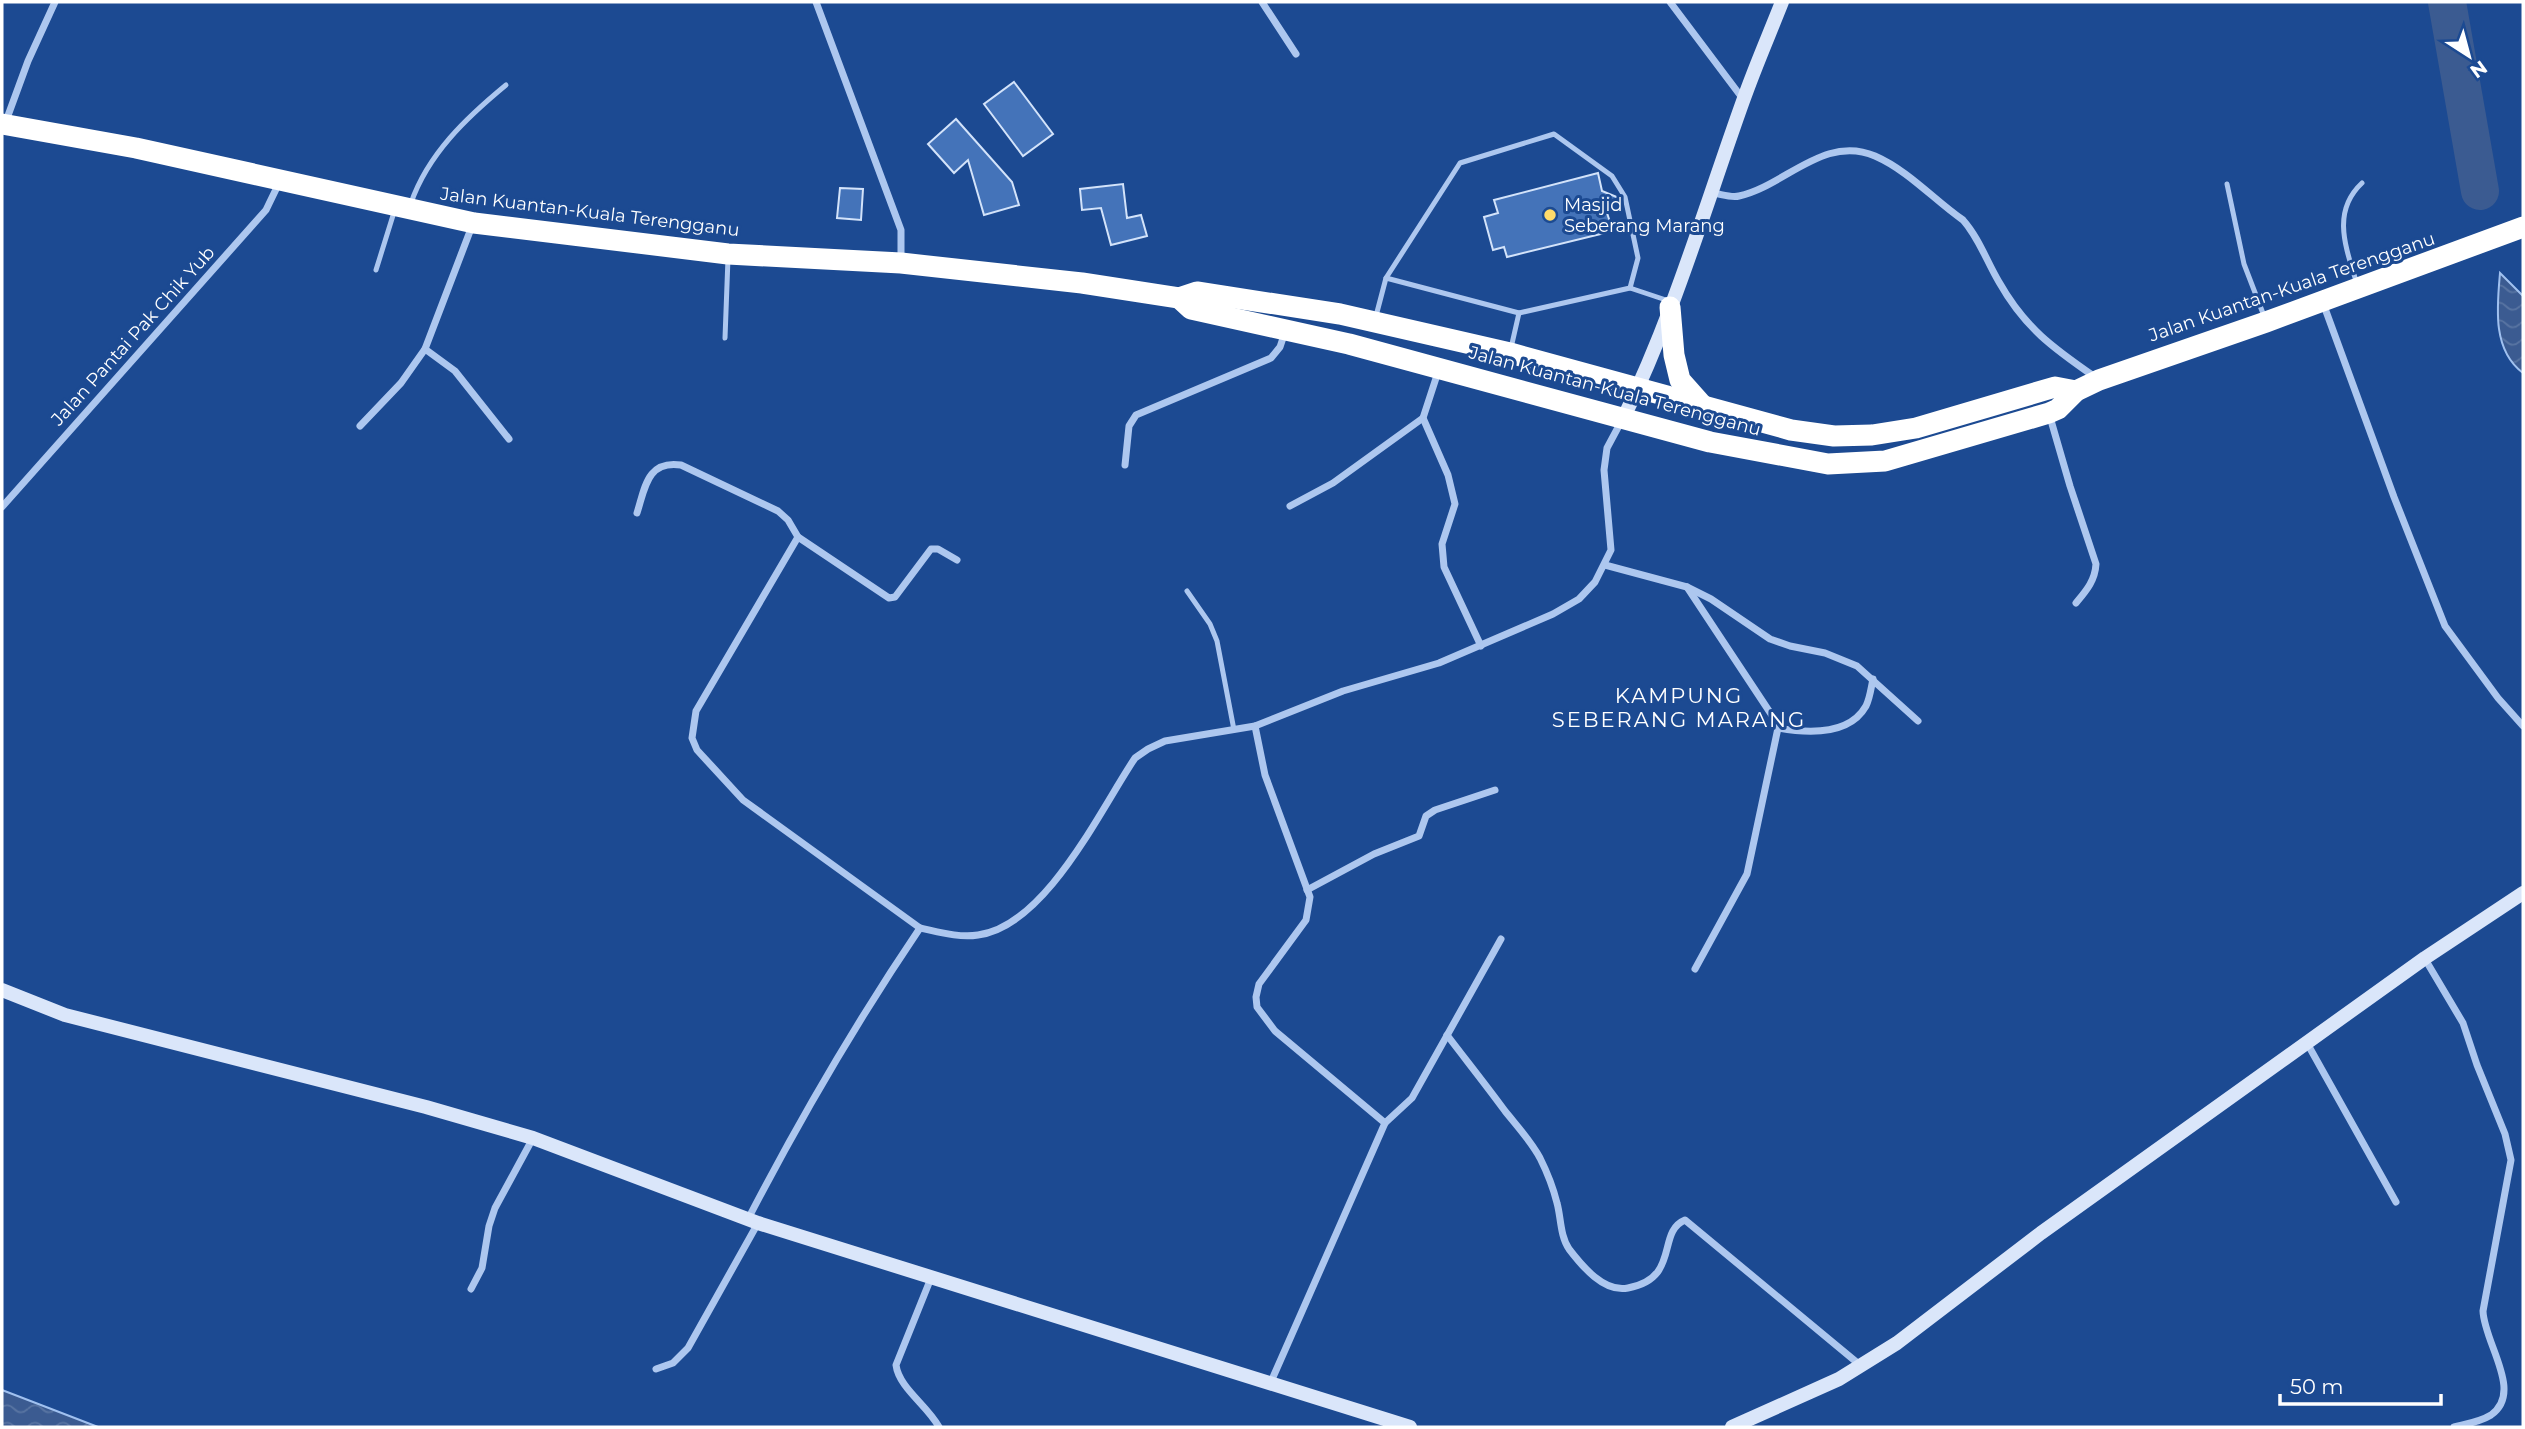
<svg xmlns="http://www.w3.org/2000/svg" width="2525" height="1429" font-family="Montserrat,sans-serif">
<style>
.water{fill:url(#water-waves);stroke:#a0c1f0;stroke-width:2}
.lines{fill:none;stroke-linecap:round;stroke-linejoin:round}
.river{stroke:#3b5b91;stroke-width:38}
.building{fill:#4473b9;stroke:#d3e3fa;stroke-width:2}
.lane{stroke:#adc7ef;stroke-width:5}
.street{stroke:#adc7ef;stroke-width:7}
.secondary{stroke:#dae6fa;stroke-width:14}
.highway{stroke:#fff;stroke-width:21}
.poi-dot{fill:#ffdb6b;stroke:#1c4a92;stroke-width:2.5}
.labels{text-anchor:middle;stroke-width:6;stroke-linejoin:round;paint-order:stroke}
.poi-label{font-size:18px;fill:#fff;stroke:#1c4a92;text-anchor:start}
.street-label{font-size:18px;fill:#fff;stroke:#1c4a92}
.quarter-label{font-size:21px;letter-spacing:2px;fill:#fff;stroke:#1c4a92}
</style>
<defs>
<pattern id="water-waves" width="16" height="10" patternUnits="userSpaceOnUse" patternTransform="scale(1.75)"><rect width="16" height="10" fill="#3b5b91"/><path d="M0 5q4-4 8 0t8 0" fill="none" stroke="#5874a2"/></pattern>
</defs>
<rect width="100%" height="100%" fill="#1c4a92"/>
<!-- water -->
<g class="water">
<path d="M 2500,273 L 2523,296 L 2523,373 C 2492,350 2497,307 2500,273 Z"/>
<path d="M 2,1390 L 98,1427 L 2,1427 Z"/>
</g>
<g class="lines">
<!-- river -->
<path class="river" d="M 2447,2 L 2480,191"/>
</g>
<!-- building -->
<g class="building">
<path d="M 1014,82 L 1053,134 L 1023,156 L 984,104 Z"/>
<path d="M 956,119 L 1012,182 L 1019,205 L 984,215 L 968,160 L 954,173 L 928,144 Z"/>
<path d="M 1598,173 L 1602,191 L 1619,198 L 1607,213 L 1613,231 L 1507,257 L 1504,247 L 1493,250 L 1484,217 L 1498,213 L 1494,200 Z"/>
<path d="M 1123,184 L 1127,218 L 1141,215 L 1147,236 L 1111,245 L 1101,208 L 1082,210 L 1080,189 Z"/>
<path d="M 840,188 L 863,189 L 861,220 L 837,218 Z"/>
</g>
<g class="lines">
<!-- lane -->
<g class="lane">
<path d="M 2227,184 L 2244,264 L 2264,316"/>
<path d="M 411,203 C 428,154 466,118 506,85"/>
<path d="M 376,270 L 395,209"/>
<path d="M 1386,278 L 1519,313 L 1630,288"/>
<path d="M 2357,284 C 2346,248 2331,212 2362,183"/>
<path d="M 1376,316 L 1386,278 L 1460,163 L 1554,134 L 1612,176 L 1625,197 L 1638,258 L 1630,288 L 1669,301"/>
<path d="M 725,338 L 728,258"/>
<path d="M 1511,348 L 1519,313"/>
<path d="M 1187,591 L 1210,624 L 1217,641 L 1234,730"/>
</g>
<!-- street -->
<g class="street">
<path d="M 816,2 L 901,230 L 901,259"/>
<path d="M 1262,2 L 1296,54"/>
<path d="M 1670,2 L 1743,99"/>
<path d="M 6,121 L 28,61 L 55,2"/>
<path d="M 1713,193 C 1721,194 1731,198 1739,196 C 1785,186 1824,134 1875,156 C 1909,171 1934,200 1963,220 C 1979,238 1987,262 1999,282 C 2025,328 2053,348 2095,377"/>
<path d="M 2323,303 L 2394,497 L 2445,626 L 2498,698 L 2523,726"/>
<path d="M 425,349 L 455,371 L 509,439"/>
<path d="M 1438,372 L 1423,418 L 1448,475 L 1455,504 L 1442,544 L 1444,567 L 1481,646"/>
<path d="M 2050,417 L 2070,486 L 2096,564 C 2095,581 2086,591 2076,603"/>
<path d="M 360,426 L 401,383 L 425,349 L 472,226"/>
<path d="M 1125,465 L 1129,426 L 1136,415 L 1271,358 L 1280,347 L 1285,332"/>
<path d="M 1290,506 L 1333,483 L 1423,418"/>
<path d="M 2,507 L 266,210 L 280,181"/>
<path d="M 637,513 C 645,488 647,460 681,465 L 778,511 L 788,520 L 798,537 L 889,598 L 895,597 L 931,549 L 938,549 L 957,560"/>
<path d="M 798,537 L 696,711 L 692,738 L 697,750 L 743,800 L 920,928 C 939,932 959,938 978,935 C 1046,926 1100,810 1135,758 L 1148,749 L 1165,741 L 1255,726 L 1343,691 L 1439,663 L 1553,614 L 1579,599 L 1595,582 L 1611,550 L 1604,470 L 1607,448 L 1622,420"/>
<path d="M 1605,565 L 1687,587 L 1711,599 L 1770,639 L 1790,646 L 1825,653 L 1857,666 L 1918,721"/>
<path d="M 1687,587 L 1775,720 L 1778,728 L 1747,874 L 1695,969"/>
<path d="M 1255,726 L 1265,775 L 1310,897 L 1306,920 L 1259,984 L 1256,997 L 1257,1007 L 1275,1031 L 1385,1123 L 1270,1384"/>
<path d="M 1778,728 C 1806,733 1849,736 1866,706 C 1870,698 1871,688 1873,679"/>
<path d="M 1307,890 L 1374,854 L 1419,836 L 1426,816 L 1435,810 L 1495,790"/>
<path d="M 2425,959 L 2463,1023 L 2477,1065 L 2505,1134 L 2511,1160 L 2483,1311 C 2484,1343 2524,1392 2491,1415 C 2480,1422 2466,1424 2454,1427"/>
<path d="M 1447,1035 C 1466,1060 1486,1085 1505,1111 C 1517,1126 1531,1141 1540,1158 C 1547,1172 1553,1187 1557,1203 C 1561,1217 1560,1236 1569,1249 C 1582,1266 1604,1293 1628,1288 C 1681,1278 1656,1232 1685,1220 L 1860,1365"/>
<path d="M 2307,1043 L 2396,1202"/>
<path d="M 1385,1123 L 1412,1098 L 1501,939"/>
<path d="M 748,1219 C 800,1119 857,1021 920,928"/>
<path d="M 931,1278 L 896,1365 C 899,1388 927,1405 939,1427"/>
<path d="M 471,1289 L 482,1268 L 489,1226 L 495,1208 L 533,1138"/>
<path d="M 656,1369 L 673,1363 L 688,1348 L 758,1223"/>
</g>
<!-- secondary -->
<g class="secondary">
<path d="M 1623,419 C 1673,317 1705,207 1743,101 C 1755,67 1769,35 1782,2"/>
<path d="M 2,990 L 65,1015 L 426,1107 L 533,1138 L 758,1223 L 1410,1427"/>
<path d="M 1732,1427 L 1839,1379 L 1897,1343 L 2041,1233 L 2425,958 L 2523,893"/>
</g>
<!-- highway -->
<g class="highway">
<path d="M 2,124 L 136,148 L 474,223 L 728,254 L 901,263 L 1082,283 L 1179,298 L 1197,292 L 1340,314 L 1510,353 L 1791,430 L 1834,436 L 1872,435 L 1916,428 L 2055,387 L 2076,391"/>
<path d="M 1179,298 L 1191,309 L 1349,344 L 1710,442 L 1828,464 L 1885,461 L 2049,413 L 2058,409 L 2076,391 L 2099,380 L 2266,322 L 2523,227"/>
<path d="M 1670,307 L 1674,355 L 1680,380 L 1704,407"/>
</g>
</g>
<!-- markers -->
<circle class="poi-dot" cx="1550" cy="215" r="7"/>
<g class="labels">
<!-- poi labels -->
<g class="poi-label">
<text x="1564" y="211">Masjid<tspan x="1564" dy="21">Seberang Marang</tspan></text>
</g>
<!-- street labels -->
<g class="street-label">
<text transform="translate(590 212) rotate(7)" y="6">Jalan Kuantan-Kuala Terengganu</text>
<text transform="translate(2292 287) rotate(-19)" y="6">Jalan Kuantan-Kuala Terengganu</text>
<text transform="translate(133 336) rotate(-48)" y="6">Jalan Pantai Pak Chik Yub</text>
<text transform="translate(1615 391) rotate(15)" y="6">Jalan Kuantan-Kuala Terengganu</text>
</g>
<!-- quarter labels -->
<g class="quarter-label">
<text x="1679" y="703">KAMPUNG<tspan x="1679" dy="24">SEBERANG MARANG</tspan></text>
</g>
</g>
<!-- border -->
<rect width="2525" height="1429" fill="none" stroke="#ffffff" stroke-width="7"/>
<!-- north arrow -->
<g transform="translate(2469 56) rotate(144)" stroke="#1c4a92" stroke-width="5" paint-order="stroke">
<path d="M0-5L12 26L0 18L-12 26Z" fill="#ffffff"/>
<text y="-10" font-size="19" font-weight="bold" text-anchor="middle" fill="#ffffff">N</text>
</g>
<!-- scale -->
<path d="M2280 1394v10h161v-10" fill="none" stroke="#ffffff" stroke-width="3.5"/>
<text x="2290" y="1394" font-size="21" fill="#ffffff" stroke="#1c4a92" stroke-width="5" paint-order="stroke">50 m</text>
</svg>
